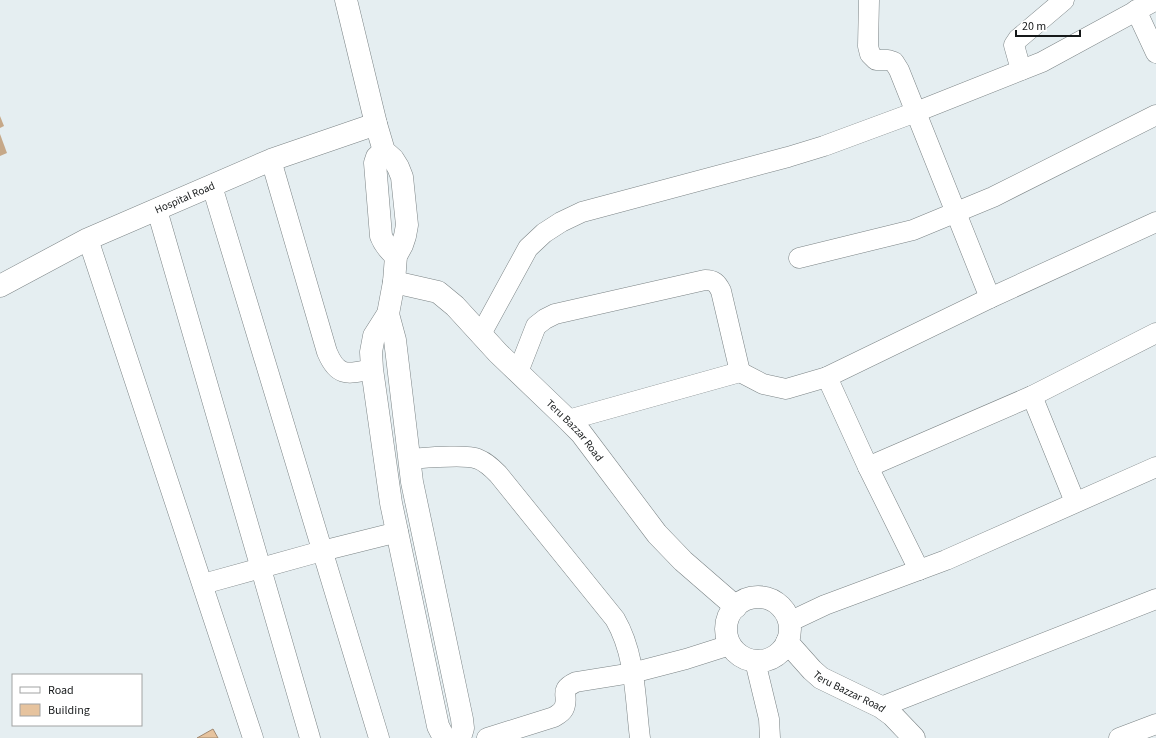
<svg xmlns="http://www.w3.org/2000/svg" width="1156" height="738" font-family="'Source Sans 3',sans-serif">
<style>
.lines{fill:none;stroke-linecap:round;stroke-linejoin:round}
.minor-casing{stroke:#7b8385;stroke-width:21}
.tertiary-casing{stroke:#7b8385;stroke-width:23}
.minor{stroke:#fff;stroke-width:20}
.tertiary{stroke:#fff;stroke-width:22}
.wall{fill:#c6a888}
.building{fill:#e6c39e;stroke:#a1886f}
.labels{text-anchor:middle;stroke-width:3.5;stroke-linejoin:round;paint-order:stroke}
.street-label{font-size:11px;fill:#16191a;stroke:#fff}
</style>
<rect width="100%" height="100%" fill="#e5eef1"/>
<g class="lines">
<!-- minor casing -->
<g class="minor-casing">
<g id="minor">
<path d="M 869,0 L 868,46 L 870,54 L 876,60 L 888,60 L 894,62 L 899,70 L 990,298"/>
<path d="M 1136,10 L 1156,53"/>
<path d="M 1021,70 L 1014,45 L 1018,39 L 1064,0"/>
<path d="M 271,160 L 327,352 C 338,378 348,374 372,369"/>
<path d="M 212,186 L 379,738"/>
<path d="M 157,210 L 310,738"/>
<path d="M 88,239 L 253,738"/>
<path d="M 799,258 L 913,230 L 993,197 L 1156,115"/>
<path d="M 481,334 L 528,248 L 544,233 L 561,222 L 582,212 L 788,157 L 824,146 L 916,112 L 1042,62 L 1156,0"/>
<path d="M 518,372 L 536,326 L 545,319 L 555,314 L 705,280 C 714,280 717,283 721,291 L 740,372 L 568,420"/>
<path d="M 740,372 L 763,384 L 786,389 L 827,377"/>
<path d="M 1032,396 L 1075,502"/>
<path d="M 409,459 C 424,458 466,454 478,459 C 486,462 492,468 498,474 L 615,619 C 636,655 635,699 640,738"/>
<path d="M 868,467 L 1032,396 L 1156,333"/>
<path d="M 919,570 L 868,467 L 827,377 L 990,298 L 1156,222"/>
<path d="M 203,584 L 322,551 L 398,532"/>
<path d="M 789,622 L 825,605 L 946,560 L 1156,467"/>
<path d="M 755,661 L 769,719 L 770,738"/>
<path d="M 881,707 L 1156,599"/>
<path d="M 487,738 L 554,717 C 559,714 564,711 565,705 C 568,694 559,690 576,682 L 632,673 L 686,659 L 730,645"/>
<path d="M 1119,738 L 1156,724"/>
</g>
</g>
<!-- tertiary casing -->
<g class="tertiary-casing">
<g id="tertiary">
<path d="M 346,0 L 376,124 L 384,151 L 393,159 L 398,167 L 402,177 L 407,225 L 405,236 L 402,245 L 396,256 L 394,282 L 388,314 L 374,336 L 371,352 L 372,369 L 391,503 L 438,726 L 444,738"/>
<path d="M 384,151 L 377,157 L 375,163 L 381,236 C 384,244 389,250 396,256"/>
<path id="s1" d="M 394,282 L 438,292 L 455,306 L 498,353 L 568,420 L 581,433 L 657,534 L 683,561 L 736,607"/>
<path id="s2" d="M 0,286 L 88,239 L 271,160 L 376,124"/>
<path d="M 388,314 L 395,340 L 412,482 L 462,719 L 463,728 L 460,738"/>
<circle cx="758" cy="629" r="32"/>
<path id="s3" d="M 787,642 L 812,670 L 821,678 L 881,707 L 892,715 L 914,738"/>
</g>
</g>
<!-- minor -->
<use href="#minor" class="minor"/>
<!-- tertiary -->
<use href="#tertiary" class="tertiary"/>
</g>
<!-- wall -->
<g class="wall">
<path d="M 0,116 L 4,126 L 0,128 Z"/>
<path d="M 0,134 L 7,153 L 0,156 Z"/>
</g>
<!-- building -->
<path class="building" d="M 213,729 L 218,738 L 197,738 Z"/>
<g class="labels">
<!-- street labels -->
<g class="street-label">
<text dy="4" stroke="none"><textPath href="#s2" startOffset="205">Hospital Road</textPath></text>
<text dy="4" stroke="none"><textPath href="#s1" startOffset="240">Teru Bazzar Road</textPath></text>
<text dy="4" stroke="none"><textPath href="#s3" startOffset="81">Teru Bazzar Road</textPath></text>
</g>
</g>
<!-- legend -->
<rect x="12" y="674" width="130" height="52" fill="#ffffff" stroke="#a2a3a3"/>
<rect x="20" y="687" width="20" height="6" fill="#ffffff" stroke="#a2a3a3"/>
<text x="48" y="694" font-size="12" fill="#16191a">Road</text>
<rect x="20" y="704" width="20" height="12" fill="#e6c39e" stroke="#a2a3a3"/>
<text x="48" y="714" font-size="12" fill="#16191a">Building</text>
<!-- scale -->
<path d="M1016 30v6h64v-6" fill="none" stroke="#16191a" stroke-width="2"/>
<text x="1022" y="30" font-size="12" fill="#16191a" stroke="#ffffff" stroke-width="3" paint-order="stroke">20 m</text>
</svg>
